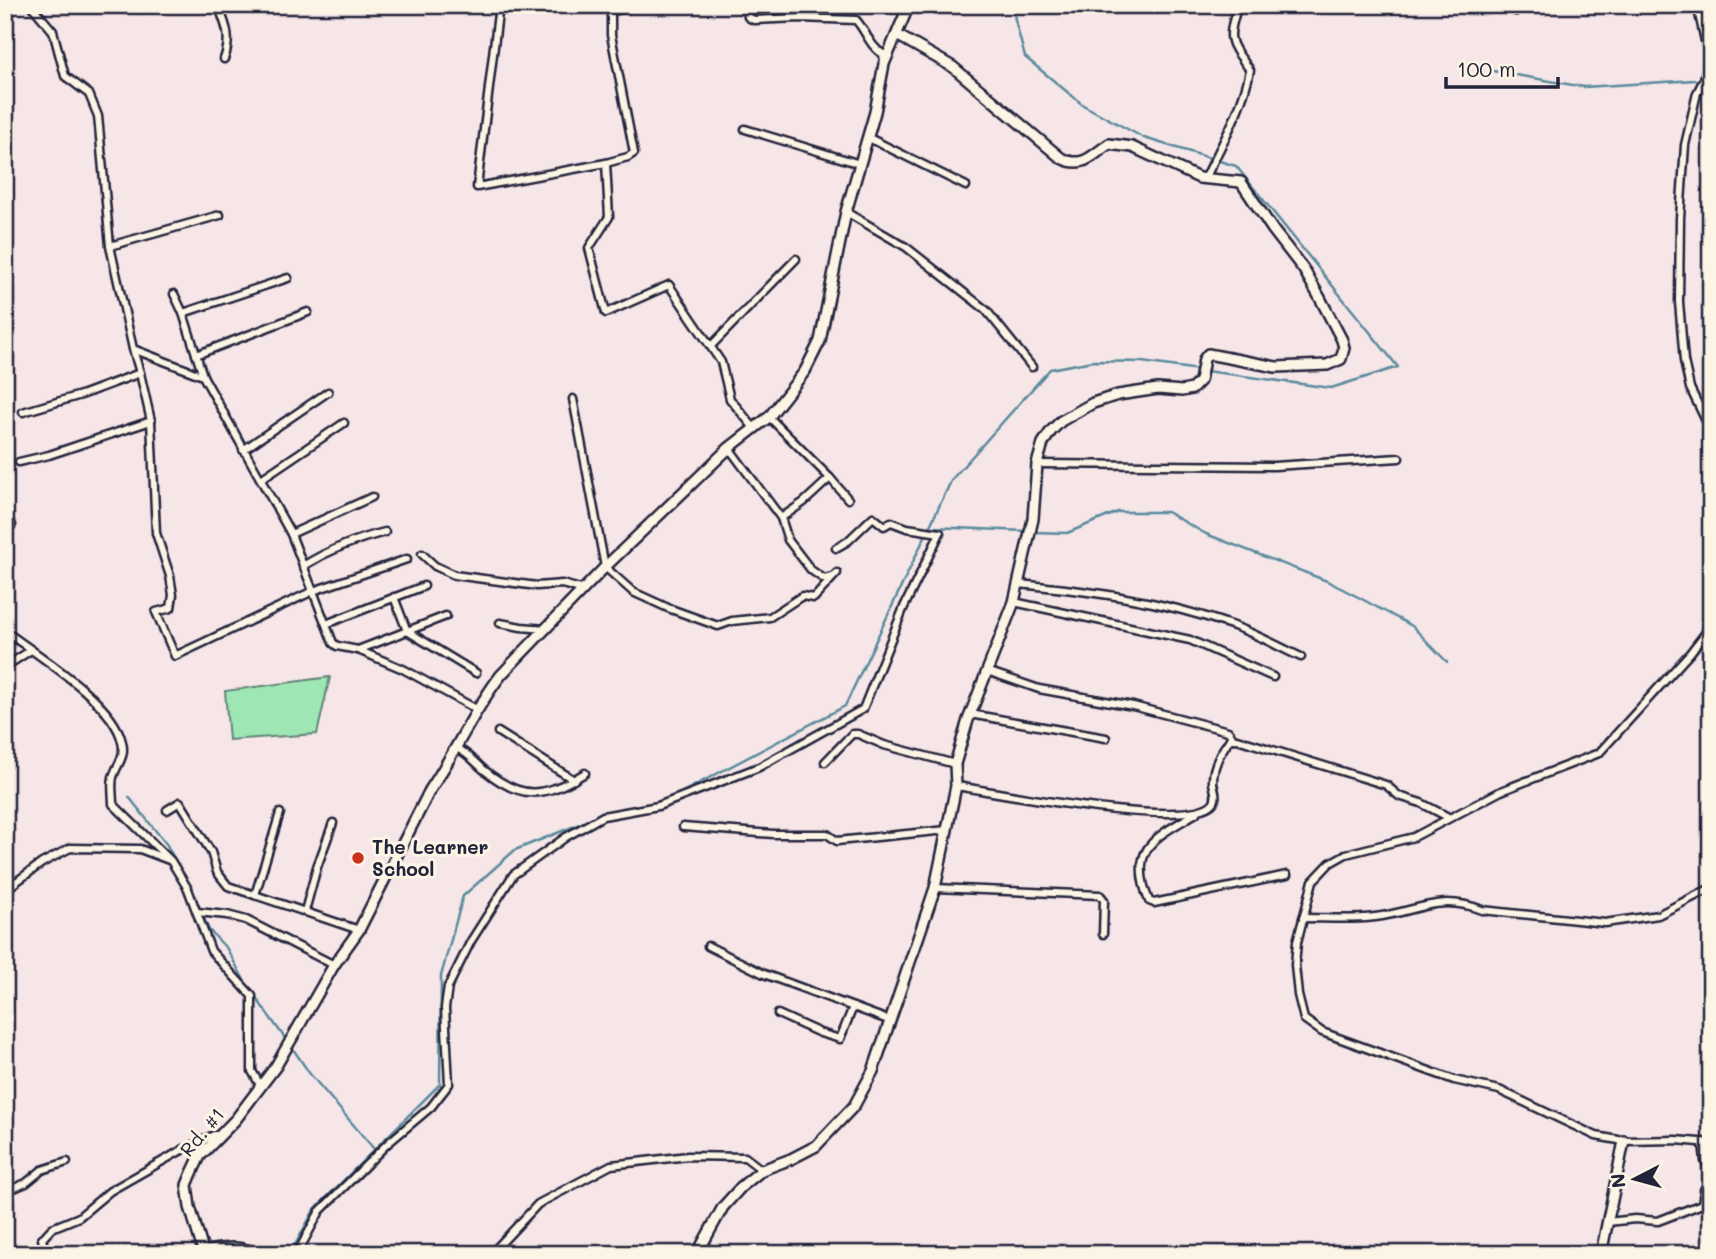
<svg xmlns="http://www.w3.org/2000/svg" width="1716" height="1259" font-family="Mali,sans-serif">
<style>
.green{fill:#9ee6b4;stroke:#608478;stroke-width:2}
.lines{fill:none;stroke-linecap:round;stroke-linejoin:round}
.stream{stroke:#5a8a9c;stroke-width:2.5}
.street-casing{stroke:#22223b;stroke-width:11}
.secondary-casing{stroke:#22223b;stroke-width:14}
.street{stroke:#fcf5e5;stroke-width:6}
.secondary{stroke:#fcf5e5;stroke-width:9}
.poi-dot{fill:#c8321e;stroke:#fcf5e5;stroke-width:2.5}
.labels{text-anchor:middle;stroke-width:6;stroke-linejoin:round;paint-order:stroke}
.poi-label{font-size:19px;font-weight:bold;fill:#22223b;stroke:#fcf5e5;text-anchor:start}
.street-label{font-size:19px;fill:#22223b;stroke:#fcf5e5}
</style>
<rect width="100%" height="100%" fill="#f6e6e8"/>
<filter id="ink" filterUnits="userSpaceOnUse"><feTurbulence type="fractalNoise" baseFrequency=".0143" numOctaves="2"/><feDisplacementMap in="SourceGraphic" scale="14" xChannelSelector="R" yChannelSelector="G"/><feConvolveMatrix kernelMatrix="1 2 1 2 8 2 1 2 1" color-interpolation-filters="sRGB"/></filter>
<g filter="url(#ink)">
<!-- green -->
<path class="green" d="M 330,677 L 317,734 L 229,740 L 225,691 Z"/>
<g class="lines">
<!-- stream -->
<g class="stream">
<path d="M 1013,5 L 1015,20 L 1025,57 L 1083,105 L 1144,138 L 1236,166 L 1398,367 L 1331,388 L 1206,371"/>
<path d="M 1493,71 L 1584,87 L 1711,79"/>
<path d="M 932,527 L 1027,531"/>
<path d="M 1033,532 L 1067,533 L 1118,512 L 1167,512 L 1206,534 L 1327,581 L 1358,597 L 1412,626 L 1447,662"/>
<path d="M 129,797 L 167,845 L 185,879"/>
<path d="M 671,798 L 845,706 L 952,479 L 1050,369 L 1093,361 L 1142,362 L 1199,370"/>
<path d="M 193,894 L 209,930 L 227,949 L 248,987"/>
<path d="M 254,995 L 287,1041"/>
<path d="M 291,1046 L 310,1074 L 374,1149"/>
<path d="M 290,1254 L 314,1210 L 440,1084 L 441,976 L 463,896 L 515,850 L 597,817"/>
</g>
<!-- street casing -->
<g class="street-casing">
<g id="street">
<path d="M 31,5 L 53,31 L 65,76 L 89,94 L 98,116 L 110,246 L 133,349 L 203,376 L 291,534 L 333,643 L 337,646 L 358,650 L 403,669 L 478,710"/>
<path d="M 218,5 C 226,25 232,38 224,59"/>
<path d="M 499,5 L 477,187 L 606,163"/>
<path d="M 603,5 L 611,11 L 611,35 L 634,153 L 628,157 L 606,163 L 609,217 L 589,248 L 606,313 L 669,285 L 721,362 L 730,399 L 754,428"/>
<path d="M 746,5 L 748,17 L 754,20 L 799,18 L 856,20 C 866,31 870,47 883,54 L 884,61"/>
<path d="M 1504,5 L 1516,11 L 1521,5"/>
<path d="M 1697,5 L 1709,59 L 1704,79 L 1697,93 L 1685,145 L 1680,218 L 1679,302 L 1684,361 L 1690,388 L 1711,431"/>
<path d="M 611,11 L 643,5"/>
<path d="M 745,129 L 860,164"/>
<path d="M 867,137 L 966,186"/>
<path d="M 1205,179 C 1222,143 1243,108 1250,70 C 1229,41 1226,41 1238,5"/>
<path d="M 846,212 L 906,247 L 986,310 L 1032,367"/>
<path d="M 110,246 L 220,215"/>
<path d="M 174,294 L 183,313 L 203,376"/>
<path d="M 183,313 L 288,278"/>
<path d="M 711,346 L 796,259"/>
<path d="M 196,355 L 308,312"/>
<path d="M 140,373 L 151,421 L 156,533 L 170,576 L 173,595 L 171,608 L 156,612 L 175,656 L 313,591 L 407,559"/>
<path d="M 573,399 L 605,567 L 633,592 L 668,608 L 718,626 L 732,621 L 770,617 L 802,596 L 814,598 L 837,573"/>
<path d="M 23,412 L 81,395 L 140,373 L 133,349"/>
<path d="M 769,417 L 830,478 L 848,499"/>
<path d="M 729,448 L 781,518 L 788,540 L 811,570 L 824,579 L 832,577"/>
<path d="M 243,450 L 328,392"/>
<path d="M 19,462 L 49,455 L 151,421"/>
<path d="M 1037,464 L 1274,466 L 1399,458"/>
<path d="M 261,479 L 344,423"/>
<path d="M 781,518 L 804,502 L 830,478"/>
<path d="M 5,525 L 12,525"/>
<path d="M 291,534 L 372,497"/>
<path d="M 422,554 L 435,566 L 454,575 L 537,586 L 562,584 L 584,590"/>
<path d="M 303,566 C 329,550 356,539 385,532"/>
<path d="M 1018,584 C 1090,591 1160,600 1228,624 C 1253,632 1277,646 1301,657"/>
<path d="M 394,597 L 407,631 L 476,673"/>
<path d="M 1014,602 L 1190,640 L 1273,677"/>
<path d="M 500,623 L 521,627 L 546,629"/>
<path d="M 326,624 L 424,586"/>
<path d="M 1711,626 L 1690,653 L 1599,753 L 1501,791 L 1414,837 L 1346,854 L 1330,863 L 1313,881 L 1297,942 L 1295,965 L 1298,995 L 1304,1019 L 1322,1032 L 1454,1080 L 1499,1090 L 1596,1136 L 1624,1141 L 1676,1140 L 1711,1143"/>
<path d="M 5,631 C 37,655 114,702 122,742 C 126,757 117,764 113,777 C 111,785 113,796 113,804 L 171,861 L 188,889 L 211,951 L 252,996 L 252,1071 L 261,1087"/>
<path d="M 358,650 L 446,616"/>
<path d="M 5,667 L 31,650"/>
<path d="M 987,671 L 1039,689 L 1133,706 L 1228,731 L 1234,739"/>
<path d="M 970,714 L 1106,738"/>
<path d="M 498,732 L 574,780"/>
<path d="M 456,748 C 467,752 474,761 483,769 C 521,801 544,798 585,773"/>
<path d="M 825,762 L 852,734 L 858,734 L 884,745 L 955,764"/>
<path d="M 956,786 C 997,792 1189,831 1213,803 C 1218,797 1214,790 1213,783 C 1212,767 1221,751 1230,739 L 1237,739 L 1386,785 L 1399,796 L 1421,803 L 1448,817"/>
<path d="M 167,810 L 180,802 L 211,852 L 217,872 L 228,886 L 359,930"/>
<path d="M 1196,813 C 1157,837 1127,847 1149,901 L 1154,903 L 1287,875"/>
<path d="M 683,827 L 773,834 L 827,834 L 837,841 L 947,830"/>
<path d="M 935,888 L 1100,895 L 1104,900 L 1103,934"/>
<path d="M 5,890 L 42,863 L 70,848 L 140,849 L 169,860"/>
<path d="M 255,895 L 280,813"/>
<path d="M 305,911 L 317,867 L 333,823"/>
<path d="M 197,912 L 227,915 L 246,920 L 334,965"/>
<path d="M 1303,918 C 1327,918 1351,920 1375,917 C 1417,912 1438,893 1482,910 L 1605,923 L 1658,915 L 1711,888"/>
<path d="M 708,946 L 764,974 L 891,1021"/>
<path d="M 778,1014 L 820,1033 L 840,1039 L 853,1007"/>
<path d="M 1703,1142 L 1705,1161 L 1711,1176"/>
<path d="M 5,1192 L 26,1183 L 42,1170 L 67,1162"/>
<path d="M 1608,1222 L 1635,1219 L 1658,1221 L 1702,1204 L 1704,1190 L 1711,1178"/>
<path d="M 203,1250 C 222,1247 242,1242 259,1254"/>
<path d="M 30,1254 L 44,1246"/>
<path d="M 46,1254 L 42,1239 L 52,1228 L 79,1217 L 110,1191 L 182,1150 L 214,1135 L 220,1135"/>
<path d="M 297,1254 L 320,1211 L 387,1144 L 431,1107 L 449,1084 L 445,1008 L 448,987 L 471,941 L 513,875 L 566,837 L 603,816 L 658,806 L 759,767 L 863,709 L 904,607 L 940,533 L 907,528 L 891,522 L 884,526 L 873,517 L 848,541 L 836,548"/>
<path d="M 491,1254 L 538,1204 L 611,1165 L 688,1156 L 745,1157 L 762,1170"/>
</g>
</g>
<!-- secondary casing -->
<g class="secondary-casing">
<g id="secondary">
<path d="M 204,1254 L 190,1207 L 187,1185 L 192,1173 L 200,1156 L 236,1119 L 276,1066 L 334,965 L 359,930 L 430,790 C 455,753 473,711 501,675 L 605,567 L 729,448 L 769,417 L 805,371 L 820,341 L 846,212 L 875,112 L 884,64 L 909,5"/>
<path d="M 697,1254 L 723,1207 L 741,1187 L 762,1170 L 791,1159 L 816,1146 L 854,1106 L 873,1071 L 935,888 L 956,786 L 955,764 L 968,720 L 1014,602 L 1033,519 L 1037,464 L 1043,443 L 1051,431 L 1061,421 L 1093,403 L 1118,395 L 1158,389 L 1182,391 L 1192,389 L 1200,381 L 1204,359 L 1208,354 L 1276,367 L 1327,365 L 1341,359 L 1344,348 L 1342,340 L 1320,298 L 1304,270 L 1273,230 L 1241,182 L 1199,178 L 1132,147 L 1109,144 C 1091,156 1083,169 1061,158 L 953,67 L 897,35"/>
<path d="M 1601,1254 L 1624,1141"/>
</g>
</g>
<!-- street -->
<use href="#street" class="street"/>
<!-- secondary -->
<use href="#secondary" class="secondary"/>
</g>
</g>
<!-- markers -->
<circle class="poi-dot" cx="358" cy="858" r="7"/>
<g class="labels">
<!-- poi labels -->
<g class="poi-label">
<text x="372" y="854">The Learner<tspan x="372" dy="22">School</tspan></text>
</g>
<!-- street labels -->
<g class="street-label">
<text transform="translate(202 1132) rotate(-50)" y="7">Rd. #1</text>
</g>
</g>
<!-- margin -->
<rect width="1716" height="1259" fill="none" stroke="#fcf5e5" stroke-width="28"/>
<rect x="14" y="14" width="1688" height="1231" fill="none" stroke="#22223b" stroke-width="2.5" filter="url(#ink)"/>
<!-- north arrow -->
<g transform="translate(1635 1179) rotate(264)" stroke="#fcf5e5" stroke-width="5" paint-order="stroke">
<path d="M0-5L12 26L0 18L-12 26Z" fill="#22223b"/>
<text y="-10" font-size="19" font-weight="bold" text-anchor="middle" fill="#22223b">N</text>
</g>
<!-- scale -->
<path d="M1446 77v10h112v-10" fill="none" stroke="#22223b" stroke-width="3.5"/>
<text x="1457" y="77" font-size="21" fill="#22223b" stroke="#fcf5e5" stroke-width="5" paint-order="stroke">100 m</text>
</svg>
